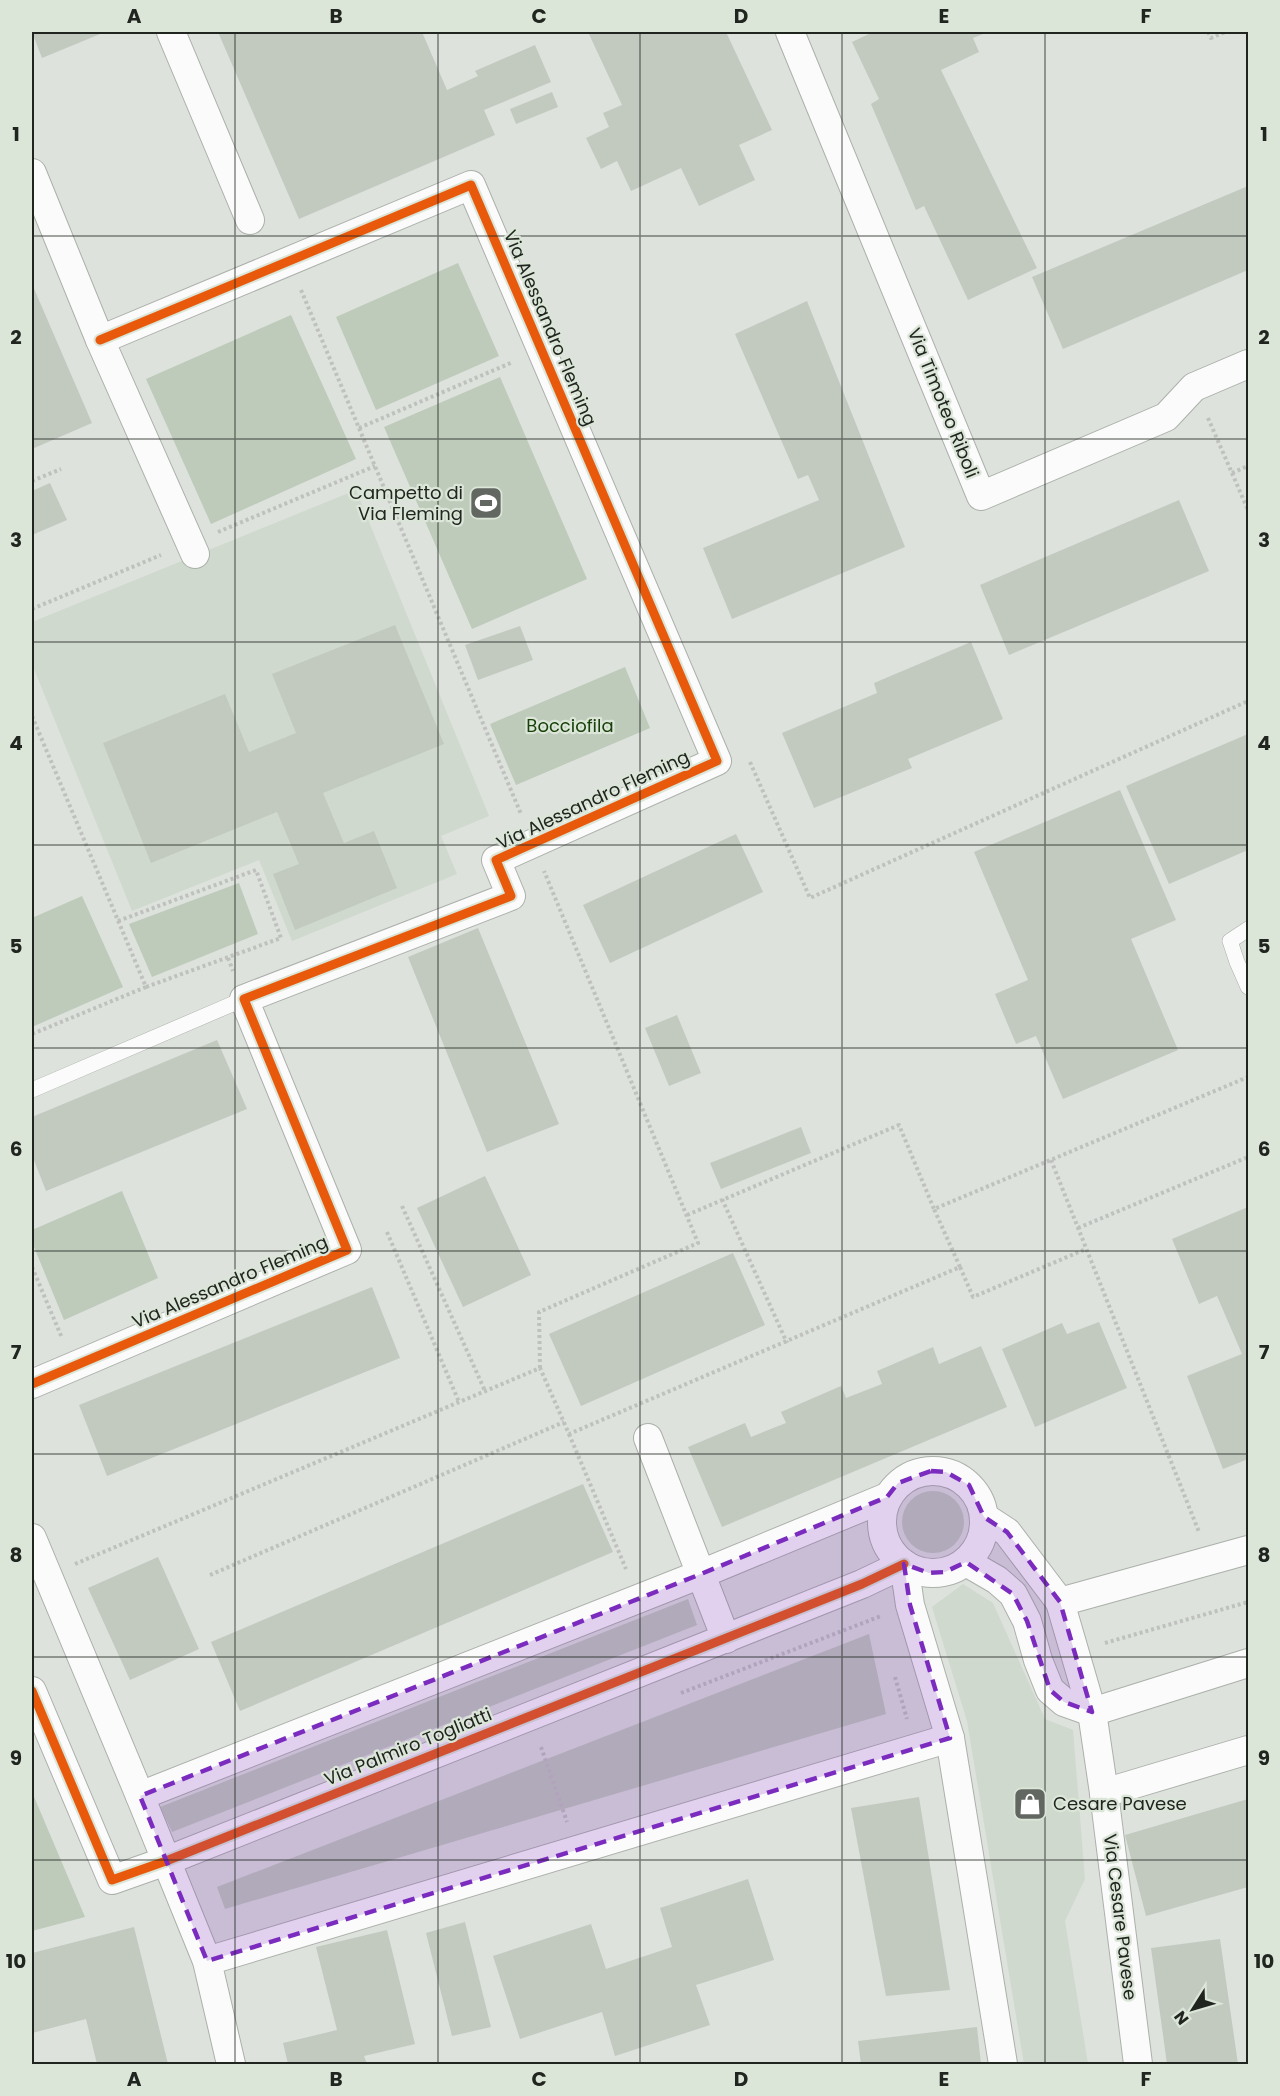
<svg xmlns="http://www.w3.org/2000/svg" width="1280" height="2096" font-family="Poppins,sans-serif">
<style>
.built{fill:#cfd9cd}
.green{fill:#becaba}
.building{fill:#c2cac0}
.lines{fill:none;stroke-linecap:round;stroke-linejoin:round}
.lane-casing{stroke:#acb0ab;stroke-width:16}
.street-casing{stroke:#acb0ab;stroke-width:30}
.path{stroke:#bfc1be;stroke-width:4;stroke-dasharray:3 3;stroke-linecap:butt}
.lane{stroke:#fafbfa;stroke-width:15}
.street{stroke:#fafbfa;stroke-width:28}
.cycleway-casing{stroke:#dbe6d8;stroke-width:13}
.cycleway{stroke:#e8590c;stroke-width:9}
.marked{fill:#7b2cbf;fill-opacity:0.2;stroke:#7b2cbf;stroke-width:4.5;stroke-dasharray:12 8;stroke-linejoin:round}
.grid{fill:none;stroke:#212520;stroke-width:1.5;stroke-opacity:0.55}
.labels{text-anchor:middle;stroke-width:4.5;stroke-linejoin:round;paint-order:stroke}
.street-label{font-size:18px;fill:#212520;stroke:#dbe6d8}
.poi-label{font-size:18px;fill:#212520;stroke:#dbe6d8;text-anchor:end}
.park-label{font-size:18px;fill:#19410b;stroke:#dbe6d8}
.neatline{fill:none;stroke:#212520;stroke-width:2}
.grid-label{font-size:20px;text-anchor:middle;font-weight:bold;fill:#212520}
</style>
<rect width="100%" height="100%" fill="#dde2dc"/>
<!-- built -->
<g class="built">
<path d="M 356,490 L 489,816 L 441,836 L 457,874 L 292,941 L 259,860 L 132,911 L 32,664 L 32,622 Z"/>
<path d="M 963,1584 L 993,1603 L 1045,1719 L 1073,1730 L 1085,1879 L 1065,1921 L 1088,2064 L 1024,2064 L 967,1721 L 932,1607 Z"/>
</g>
<!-- green -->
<g class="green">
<path d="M 458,263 L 499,356 L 376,410 L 336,317 Z"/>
<path d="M 291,315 L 356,459 L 211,524 L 146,379 Z"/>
<path d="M 500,377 L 587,579 L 472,629 L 384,427 Z"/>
<path d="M 625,667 L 650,728 L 516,785 L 490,724 Z"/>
<path d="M 239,883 L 258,934 L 152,977 L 129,924 Z"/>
<path d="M 82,896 L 123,987 L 32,1027 L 32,918 Z"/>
<path d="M 122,1191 L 158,1278 L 64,1320 L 32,1242 L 32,1230 Z"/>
<circle cx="933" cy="1522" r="31"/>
<path d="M 688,1599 L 697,1625 L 172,1832 L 160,1807 Z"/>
<path d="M 869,1634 L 886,1714 L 225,1909 L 217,1887 Z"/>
<path d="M 32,1792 L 85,1917 L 32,1931 Z"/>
</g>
<!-- building -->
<g class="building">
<path d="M 32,32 L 105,32 L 42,58 Z"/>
<path d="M 218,32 L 422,32 L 447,90 L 478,76 L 475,71 L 535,45 L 551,82 L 484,110 L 495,135 L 299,219 Z"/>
<path d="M 588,32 L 726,32 L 772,130 L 739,145 L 755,180 L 699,206 L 681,168 L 631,191 L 617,161 L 601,169 L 586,138 L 609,127 L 603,113 L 622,105 Z"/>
<path d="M 873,32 L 988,32 L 973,38 L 979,52 L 941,70 L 1037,268 L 968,300 L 924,206 L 916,210 L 871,104 L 879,99 L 852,42 Z"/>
<path d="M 552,92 L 558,107 L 516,124 L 510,109 Z"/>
<path d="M 1248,186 L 1248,270 L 1063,349 L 1032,277 Z"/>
<path d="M 32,284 L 92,423 L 32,449 Z"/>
<path d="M 807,301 L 905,547 L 732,619 L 703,548 L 819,500 L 808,475 L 798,479 L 735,334 Z"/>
<path d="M 50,483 L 67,520 L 32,535 L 32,491 Z"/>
<path d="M 1179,500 L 1209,571 L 1009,655 L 980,585 Z"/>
<path d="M 395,625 L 444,744 L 323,793 L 344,843 L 374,831 L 397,888 L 295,930 L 273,874 L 299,864 L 277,812 L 151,863 L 103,743 L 225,694 L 249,752 L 296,733 L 272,674 Z"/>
<path d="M 520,626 L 533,660 L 478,680 L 465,645 Z"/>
<path d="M 971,642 L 1003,719 L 908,759 L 912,768 L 814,808 L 782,733 L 877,693 L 874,683 Z"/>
<path d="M 1248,734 L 1248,850 L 1169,884 L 1126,786 Z"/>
<path d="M 1120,790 L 1176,920 L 1131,939 L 1178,1050 L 1063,1099 L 1036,1036 L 1016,1044 L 995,994 L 1028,980 L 974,852 Z"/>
<path d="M 736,834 L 763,892 L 610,963 L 583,905 Z"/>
<path d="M 478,928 L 559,1124 L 487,1152 L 408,957 Z"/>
<path d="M 677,1015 L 701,1073 L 669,1086 L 645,1028 Z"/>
<path d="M 217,1040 L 247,1109 L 46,1191 L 32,1155 L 32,1117 Z"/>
<path d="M 801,1127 L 811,1153 L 721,1189 L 710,1163 Z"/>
<path d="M 485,1176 L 531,1275 L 463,1307 L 417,1208 Z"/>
<path d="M 1248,1207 L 1248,1459 L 1223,1469 L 1187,1376 L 1242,1354 L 1217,1296 L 1199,1304 L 1172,1239 Z"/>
<path d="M 733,1253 L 765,1325 L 581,1406 L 549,1334 Z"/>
<path d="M 372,1287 L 400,1358 L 107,1476 L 79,1405 Z"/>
<path d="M 1099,1322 L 1127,1388 L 1035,1427 L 1002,1349 L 1062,1323 L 1067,1334 Z"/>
<path d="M 981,1346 L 1007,1407 L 722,1527 L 688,1447 L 745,1423 L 751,1437 L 786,1423 L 781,1412 L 841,1386 L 846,1398 L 882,1384 L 877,1371 L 933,1347 L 939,1364 Z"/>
<path d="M 583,1484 L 613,1552 L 240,1711 L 211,1642 Z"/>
<path d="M 158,1557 L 199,1649 L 130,1680 L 88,1588 Z"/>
<path d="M 919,1797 L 950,1990 L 886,1996 L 851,1808 Z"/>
<path d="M 1248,1799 L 1248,1887 L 1146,1916 L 1125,1835 Z"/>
<path d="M 748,1879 L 774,1960 L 696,1985 L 710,2025 L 615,2056 L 602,2012 L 520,2039 L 493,1956 L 591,1924 L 606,1969 L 672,1947 L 660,1908 Z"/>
<path d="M 465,1922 L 491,2027 L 452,2036 L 426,1933 Z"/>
<path d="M 134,1927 L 168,2064 L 97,2064 L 86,2019 L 32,2033 L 32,1953 Z"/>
<path d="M 387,1930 L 415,2044 L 364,2056 L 367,2064 L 288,2064 L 283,2043 L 337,2030 L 316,1947 Z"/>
<path d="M 1220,1939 L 1238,2064 L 1167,2064 L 1151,1948 Z"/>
<path d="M 977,2027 L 981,2064 L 861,2064 L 858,2041 Z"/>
</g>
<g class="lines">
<!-- lane casing -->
<g class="lane-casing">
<g id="lane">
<path d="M 1248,929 L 1230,941 L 1237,962 L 1248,987"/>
<path d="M 32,1090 L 244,999"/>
</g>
</g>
<!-- street casing -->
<g class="street-casing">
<g id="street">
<path d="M 171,32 L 250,220"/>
<path d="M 790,32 L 981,496 L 1166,417 L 1194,387 L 1248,364"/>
<path d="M 32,173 L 100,340 L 195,554"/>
<path d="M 32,1384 L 347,1250 L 244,999 L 511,896 L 496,860 L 717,761 L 471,185 L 100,340"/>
<path d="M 648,1438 L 726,1639"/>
<circle cx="933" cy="1522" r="51"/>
<path d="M 984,1517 L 1007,1532 L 1060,1602 L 1092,1712 L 1104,1793 L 1138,2064"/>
<path d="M 32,1538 L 140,1796 L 207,1961 L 231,2064"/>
<path d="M 966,1562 L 997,1580 L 1013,1594 L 1027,1621 L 1038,1660 L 1050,1690 L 1064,1702 L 1092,1712 L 1248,1663"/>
<path d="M 904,1564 L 910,1605 L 950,1738 L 1003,2064"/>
<path d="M 1060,1602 L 1248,1550"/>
<path d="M 32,1691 L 112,1880 L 166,1861 L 862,1584 L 904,1564"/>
<path d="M 1104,1793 L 1248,1750"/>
<path d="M 140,1796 L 701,1574 L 887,1497"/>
<path d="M 207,1961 L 950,1738"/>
</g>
</g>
<!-- path -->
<g class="path">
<path d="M 1208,32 L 1211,38 L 1225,32"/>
<path d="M 301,290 L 521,814"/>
<path d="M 1208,418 L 1248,510"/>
<path d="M 359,428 L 513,362"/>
<path d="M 1232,473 L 1248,466"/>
<path d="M 32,481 L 61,469"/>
<path d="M 218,532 L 375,466"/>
<path d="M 32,609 L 161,555"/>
<path d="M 32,716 L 146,987 L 32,1034"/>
<path d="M 750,762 L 810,898 L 1248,701"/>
<path d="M 118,921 L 256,870 L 281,938 L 146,987"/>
<path d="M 228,958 L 233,971"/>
<path d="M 1051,1160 L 1199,1532"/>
<path d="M 722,1199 L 787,1343"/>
<path d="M 402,1206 L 485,1391"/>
<path d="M 687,1215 L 899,1125 L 934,1209"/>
<path d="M 1078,1228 L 1248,1157"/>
<path d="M 387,1232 L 459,1402"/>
<path d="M 32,1267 L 62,1338"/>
<path d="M 960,1267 L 934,1209 L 1248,1077"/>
<path d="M 540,1368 L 539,1312 L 698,1243 L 544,871"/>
<path d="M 569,1434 L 626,1569"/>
<path d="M 75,1564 L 540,1368 L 569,1434 L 960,1267 L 973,1297 L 1086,1249"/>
<path d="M 210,1575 L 564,1422"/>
<path d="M 1105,1643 L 1248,1602"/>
<path d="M 895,1677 L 907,1719"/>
<path d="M 681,1693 L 881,1616"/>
<path d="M 541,1747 L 567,1822"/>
</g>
<!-- lane -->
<use href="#lane" class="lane"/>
<!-- street -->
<use href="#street" class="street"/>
<!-- cycleway casing -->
<g class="cycleway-casing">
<g id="cycleway">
<path d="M 32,1384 L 347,1250 L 244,999 L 511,896 L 496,860 L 717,761 L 471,185 L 100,340"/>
<path d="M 32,1691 L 112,1880 L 166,1861 L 862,1584 L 904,1564"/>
</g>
</g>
<!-- cycleway -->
<use href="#cycleway" class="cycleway"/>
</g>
<!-- marked area -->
<path class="marked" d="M 931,1471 L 946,1472 L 969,1485 L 984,1517 L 1007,1532 L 1060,1602 L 1092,1712 L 1064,1702 L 1050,1690 L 1027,1621 L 1013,1594 L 966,1562 L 945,1572 L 929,1573 L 904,1564 L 910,1605 L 950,1738 L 207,1961 L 140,1796 L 701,1574 L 887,1497 L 898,1483 Z"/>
<!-- grid -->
<path class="grid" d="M 235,32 L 235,2064M 438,32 L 438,2064M 640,32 L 640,2064M 842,32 L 842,2064M 1045,32 L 1045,2064M 32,236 L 1248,236M 32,439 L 1248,439M 32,642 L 1248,642M 32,845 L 1248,845M 32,1048 L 1248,1048M 32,1251 L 1248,1251M 32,1454 L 1248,1454M 32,1657 L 1248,1657M 32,1860 L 1248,1860"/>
<!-- icons -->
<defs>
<g id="stadium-square" transform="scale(1.725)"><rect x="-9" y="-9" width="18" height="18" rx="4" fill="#636762" stroke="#dbe6d8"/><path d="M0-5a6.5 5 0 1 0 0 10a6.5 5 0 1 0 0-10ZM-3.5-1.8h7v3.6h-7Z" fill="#fff"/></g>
<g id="shop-square" transform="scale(1.725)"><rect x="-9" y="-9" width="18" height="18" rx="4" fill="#636762" stroke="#dbe6d8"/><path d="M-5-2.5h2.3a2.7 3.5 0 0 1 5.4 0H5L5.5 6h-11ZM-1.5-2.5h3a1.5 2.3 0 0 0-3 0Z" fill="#fff"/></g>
</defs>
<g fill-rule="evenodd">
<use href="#stadium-square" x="486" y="503"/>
<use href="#shop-square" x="1030" y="1804"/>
</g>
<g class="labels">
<!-- street labels -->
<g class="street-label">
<text transform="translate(550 328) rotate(67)" y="6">Via Alessandro Fleming</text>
<text transform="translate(943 403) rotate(68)" y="6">Via Timoteo Riboli</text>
<text transform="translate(593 800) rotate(-25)" y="6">Via Alessandro Fleming</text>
<text transform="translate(230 1282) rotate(-23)" y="6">Via Alessandro Fleming</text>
<text transform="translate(408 1747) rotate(-22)" y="6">Via Palmiro Togliatti</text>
<text transform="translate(1120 1917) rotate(83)" y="6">Via Cesare Pavese</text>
</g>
<!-- poi labels -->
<g class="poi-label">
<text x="463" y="499">Campetto di<tspan x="463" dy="21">Via Fleming</tspan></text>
<text x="1053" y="1810" text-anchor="start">Cesare Pavese</text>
</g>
<!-- park labels -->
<g class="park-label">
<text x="570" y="732">Bocciofila</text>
</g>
</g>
<!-- border -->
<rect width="1280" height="2096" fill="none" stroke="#dbe6d8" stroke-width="66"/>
<!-- north arrow -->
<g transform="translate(1193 2009) rotate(233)" stroke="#dbe6d8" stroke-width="4.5" paint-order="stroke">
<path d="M0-4.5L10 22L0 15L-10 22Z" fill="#212520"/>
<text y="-9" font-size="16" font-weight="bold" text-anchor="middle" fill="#212520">N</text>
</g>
<rect x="33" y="33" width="1214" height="2030" class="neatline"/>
<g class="grid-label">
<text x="134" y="23">A</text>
<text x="336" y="23">B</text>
<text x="539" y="23">C</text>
<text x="741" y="23">D</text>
<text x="944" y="23">E</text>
<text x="1146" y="23">F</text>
<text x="16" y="141">1</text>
<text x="1264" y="141">1</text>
<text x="16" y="344">2</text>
<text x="1264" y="344">2</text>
<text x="16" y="547">3</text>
<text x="1264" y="547">3</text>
<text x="16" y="750">4</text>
<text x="1264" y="750">4</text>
<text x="16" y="953">5</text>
<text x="1264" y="953">5</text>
<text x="16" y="1156">6</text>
<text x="1264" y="1156">6</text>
<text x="16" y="1359">7</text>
<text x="1264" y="1359">7</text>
<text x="16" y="1562">8</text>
<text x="1264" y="1562">8</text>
<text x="16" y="1765">9</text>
<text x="1264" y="1765">9</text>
<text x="16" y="1968">10</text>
<text x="1264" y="1968">10</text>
<text x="134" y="2086">A</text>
<text x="336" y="2086">B</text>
<text x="539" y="2086">C</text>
<text x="741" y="2086">D</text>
<text x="944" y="2086">E</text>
<text x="1146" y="2086">F</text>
</g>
</svg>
